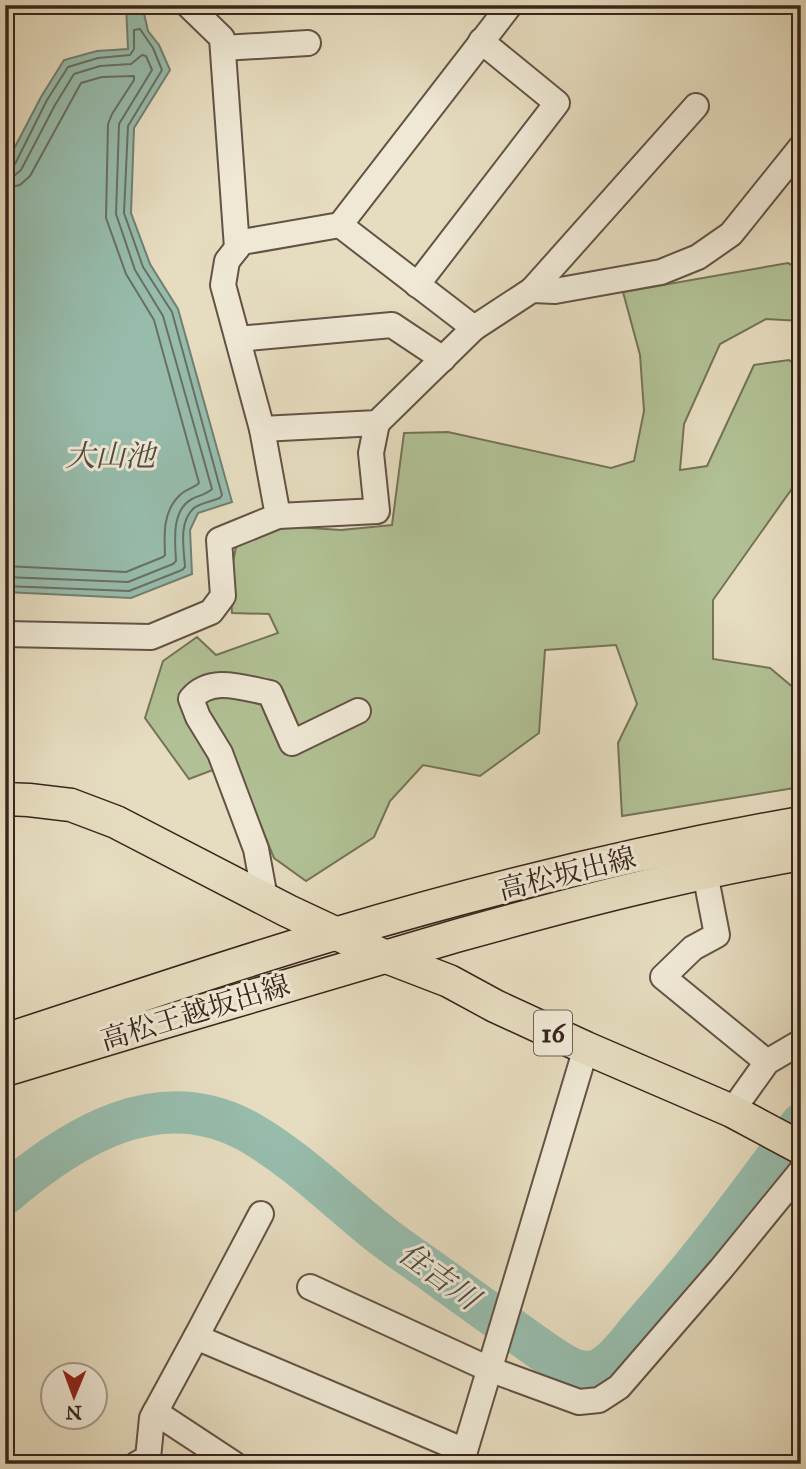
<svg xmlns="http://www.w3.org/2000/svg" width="806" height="1469" font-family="'IM FELL Great Primer','Noto Serif JP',serif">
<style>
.green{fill:#b1c195;stroke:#757358;stroke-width:2}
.water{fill:#97bcac;stroke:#718072;stroke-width:2}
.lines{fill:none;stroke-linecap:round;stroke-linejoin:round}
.shore{stroke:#687064;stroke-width:2}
.river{stroke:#97bcac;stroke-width:42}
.minor-casing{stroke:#645345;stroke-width:28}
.major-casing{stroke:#39251c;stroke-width:35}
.minor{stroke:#efe8d5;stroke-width:24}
.major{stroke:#e6dcbf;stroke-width:32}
.labels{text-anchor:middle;stroke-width:6;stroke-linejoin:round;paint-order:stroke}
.shield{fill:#efe8d5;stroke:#706054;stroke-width:2}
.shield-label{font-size:26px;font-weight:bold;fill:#39251c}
.street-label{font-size:28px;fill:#39251c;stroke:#efe8d5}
.water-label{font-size:30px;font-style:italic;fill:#504b40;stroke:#efe8d5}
</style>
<rect width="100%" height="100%" fill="#e6dcbf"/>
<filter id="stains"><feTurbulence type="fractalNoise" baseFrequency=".00286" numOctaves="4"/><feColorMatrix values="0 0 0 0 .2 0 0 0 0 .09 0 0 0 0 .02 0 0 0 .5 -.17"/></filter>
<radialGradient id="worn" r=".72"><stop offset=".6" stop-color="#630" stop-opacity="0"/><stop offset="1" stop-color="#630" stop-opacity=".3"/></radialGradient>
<!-- green -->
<path class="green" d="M 788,263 L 801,270 L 801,321 L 766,319 L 720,344 L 684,424 L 680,470 L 707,466 L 754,365 L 789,360 L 801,369 L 801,469 L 796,483 L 713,600 L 713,659 L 770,668 L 801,694 L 801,787 L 622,816 L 618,743 L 637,704 L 616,645 L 545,650 L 539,733 L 480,776 L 423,765 L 390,801 L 374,837 L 306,881 L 274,858 L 234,762 L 189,779 L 145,718 L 163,661 L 197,637 L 216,655 L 278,633 L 269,614 L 232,613 L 230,577 L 236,547 L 279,526 L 341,530 L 392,525 L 404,433 L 448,432 L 611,468 L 634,461 L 644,411 L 640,355 L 623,292 Z"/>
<!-- water -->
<path class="water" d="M 126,5 L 142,5 L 148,31 L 159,45 L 170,70 L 134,128 L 131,213 L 150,264 L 178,309 L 232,502 L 198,513 L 190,530 L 192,574 L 131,598 L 5,592 L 5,166 L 41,97 L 64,60 L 97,51 L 128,49 Z"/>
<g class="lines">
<!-- shore -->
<g class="shore">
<path d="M 5,168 L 15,164 L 47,100 L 68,67 L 98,58 L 130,55 L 134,49 L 134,30 L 140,29 L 153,48 L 162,70 L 128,126 L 124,213 L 143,267 L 172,312 L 222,495 L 220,498 C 213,501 200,503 194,508 C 178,522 184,549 185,567 L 182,570 L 129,591 L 5,586"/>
<path d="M 5,177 L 15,175 L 21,170 L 55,105 L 74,74 L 100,66 L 131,64 L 142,55 L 146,56 L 152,70 L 119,124 L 116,214 L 135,270 L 163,316 L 212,489 C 206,495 199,495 192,499 C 171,510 175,542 176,561 L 173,564 L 128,582 L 5,577"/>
<path d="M 5,188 L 20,185 L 30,176 L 81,83 L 102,77 L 134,76 L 134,80 L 112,114 L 108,124 L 106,218 L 126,274 L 154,320 L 199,483 C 194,488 186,489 180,495 C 163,511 164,533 165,555 L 163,557 L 126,572 L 5,566"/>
</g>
<!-- river -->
<path class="river" d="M 5,1194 C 73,1136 160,1082 249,1132 C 294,1158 330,1193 370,1226 C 389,1242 410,1256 430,1270 C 470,1299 510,1328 550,1356 C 564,1365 578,1375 595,1371 C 615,1365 631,1338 645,1323 C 701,1260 751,1193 801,1124"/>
<!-- minor casing -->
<g class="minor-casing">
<g id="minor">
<path d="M 188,5 L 222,38 L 237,248"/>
<path d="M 510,5 L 340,225 L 474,328 L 532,290 L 555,291 L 661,272 L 698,257 L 731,234 L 801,147"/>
<path d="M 223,48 L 308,43"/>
<path d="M 340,225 L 242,242 L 227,261 L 223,285 L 262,429 L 377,423 L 474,328"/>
<path d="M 417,285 L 557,103 L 481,41"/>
<path d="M 532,290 L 696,106"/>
<path d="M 238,339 L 392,325 L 443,359"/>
<path d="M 262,429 L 278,516 L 377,511 L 371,453 L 377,423"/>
<path d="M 5,634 L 151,637 L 211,612 L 223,596 L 219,540 L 278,516"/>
<path d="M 705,873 L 717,935 L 693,948 L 663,977 L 767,1062"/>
<path d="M 265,898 L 256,849 L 220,753 L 198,717 L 191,699 C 211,675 243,688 270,693 L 292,743 L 358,711"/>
<path d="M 732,1111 L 767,1062 L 801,1042"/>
<path d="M 310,1287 L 489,1369 L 579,1402 L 599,1400 L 619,1387 L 721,1269 L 801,1171"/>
<path d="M 196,1337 L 261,1214"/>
<path d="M 155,1412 L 234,1464"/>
<path d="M 137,1464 L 148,1458 L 152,1418 L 196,1337 L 465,1451"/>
<path d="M 461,1464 L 586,1048"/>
</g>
</g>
<!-- major casing -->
<g class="major-casing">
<g id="major">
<path d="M 5,799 L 29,800 L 71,805 L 116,822 L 288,911 L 384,956 L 449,981 L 495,1006 L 586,1048 L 732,1111 L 801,1148"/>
<path d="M 5,1040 C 116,1004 226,966 338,933 C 490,888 645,850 801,823"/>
<path d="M 5,1070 C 155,1024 306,980 456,936 C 570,904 685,874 801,854"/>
</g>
</g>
<!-- minor -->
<use href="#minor" class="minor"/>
<!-- major -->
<use href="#major" class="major"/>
</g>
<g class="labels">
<!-- shield labels -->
<rect class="shield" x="534" y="1010.5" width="38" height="45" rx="5"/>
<g class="shield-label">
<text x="553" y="1042">16</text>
</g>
<!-- street labels -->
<g class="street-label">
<text transform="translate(567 873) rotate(-14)" y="10">高松坂出線</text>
<text transform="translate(195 1012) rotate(-17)" y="10">高松王越坂出線</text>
</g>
<!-- water labels -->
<g class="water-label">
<text x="110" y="466">大山池</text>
<text transform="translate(439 1276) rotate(36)" y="10">住吉川</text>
</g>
</g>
<!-- margin -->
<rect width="806" height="1469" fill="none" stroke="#e6dcbf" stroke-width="28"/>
<rect x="7" y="7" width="792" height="1455" fill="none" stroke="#39251c" stroke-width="3.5"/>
<rect x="14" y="14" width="778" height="1441" fill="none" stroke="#39251c" stroke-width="2"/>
<!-- north arrow -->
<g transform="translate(74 1396) rotate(181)"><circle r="33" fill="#efe8d5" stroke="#a69a8b" stroke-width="2"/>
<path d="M0-5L12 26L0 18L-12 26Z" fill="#8f2418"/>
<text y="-10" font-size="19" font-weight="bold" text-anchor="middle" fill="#39251c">N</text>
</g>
<rect width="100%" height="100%" filter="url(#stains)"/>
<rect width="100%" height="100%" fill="url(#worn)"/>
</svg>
